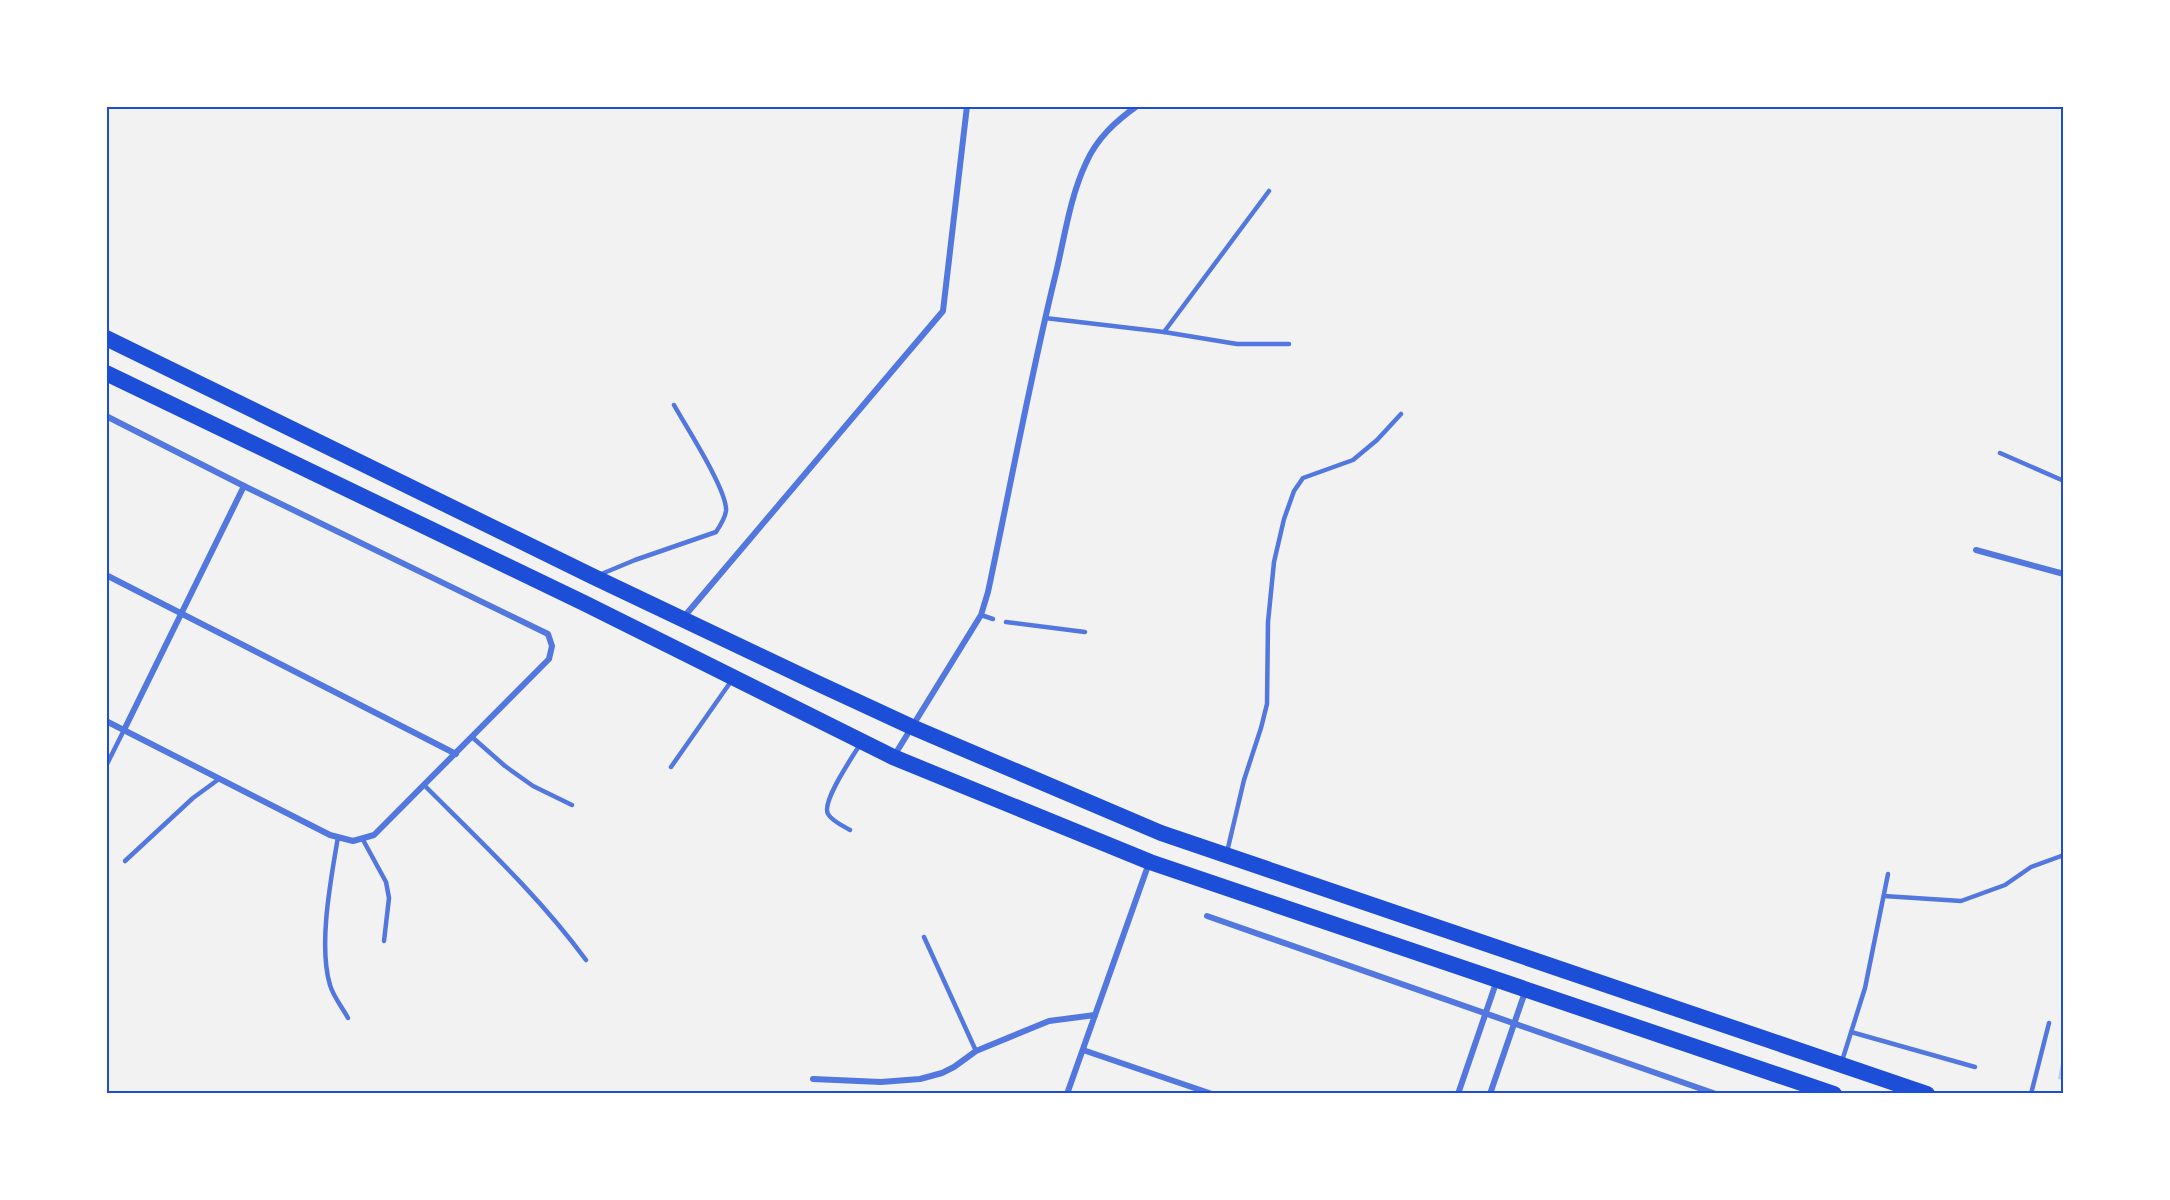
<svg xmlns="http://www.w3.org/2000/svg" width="2170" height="1200" font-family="'IBM Plex Sans',sans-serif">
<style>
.building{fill:#bdc9ec}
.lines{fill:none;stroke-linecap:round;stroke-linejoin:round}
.service{stroke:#5277de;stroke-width:4.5}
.minor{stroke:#5277de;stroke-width:6}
.trunk{stroke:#1d4ed8;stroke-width:16}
.neatline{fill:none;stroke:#1d4ed8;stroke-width:2}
</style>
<rect width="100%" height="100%" fill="#f2f2f2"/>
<!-- building -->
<path class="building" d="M 2062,1058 L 2064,1058 L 2064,1080 L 2058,1079 Z"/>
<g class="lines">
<!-- service -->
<g class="service">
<path d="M 1045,318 L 1164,332 L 1237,344 L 1289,344"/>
<path d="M 1164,332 L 1269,191"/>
<path d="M 2000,453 L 2064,481"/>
<path d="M 599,575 L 635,560 L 716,532 C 720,526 725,518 726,511 C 728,491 685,425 674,405"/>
<path d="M 981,615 L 993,619"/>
<path d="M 1006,622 L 1085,632"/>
<path d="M 472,737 L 505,766 L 533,786 L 572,805"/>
<path d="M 106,766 L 124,730"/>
<path d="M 671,767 L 732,680"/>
<path d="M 424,785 C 480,841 539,896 586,960"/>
<path d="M 850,830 C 843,826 832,821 828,814 C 821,802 853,756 861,743"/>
<path d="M 338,837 C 331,879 318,945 330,985 C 333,996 342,1007 348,1018"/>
<path d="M 362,838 L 386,882 L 389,898 L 384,941"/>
<path d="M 1227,852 L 1244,780 L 1261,728 L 1267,704 L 1268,622 L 1274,562 L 1284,519 L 1294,491 L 1303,478 L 1353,460 L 1377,440 L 1401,414"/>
<path d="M 125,861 L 193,798 L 219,779"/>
<path d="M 1884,896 L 1961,901 L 2005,885 L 2031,867 L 2064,855"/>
<path d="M 924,937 L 976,1051"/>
<path d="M 1851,1032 L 1975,1067"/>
<path d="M 1842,1061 L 1865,988 L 1888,874"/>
<path d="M 2031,1094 L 2049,1023"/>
</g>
<!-- minor -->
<g class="minor">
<path d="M 106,416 L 244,486 L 548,634 L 552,646 L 549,659 L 374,835 L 353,841 L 330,835 L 106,721"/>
<path d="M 1976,550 L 2064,574"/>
<path d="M 106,575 L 456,754"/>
<path d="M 683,618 L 943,311 L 967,106"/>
<path d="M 124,730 L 244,486"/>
<path d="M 894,756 L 981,615 L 988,592 C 1010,488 1029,384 1054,281 C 1064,242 1069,199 1086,163 C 1097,138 1116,121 1137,106"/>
<path d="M 1207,916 L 1716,1094"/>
<path d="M 1083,1050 L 1212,1094"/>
<path d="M 813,1079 L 881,1082 L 920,1079 L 942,1073 L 954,1067 L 976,1051 L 1049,1021 L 1095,1015"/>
<path d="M 1067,1094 L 1149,863"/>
<path d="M 1458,1094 L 1497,980"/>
<path d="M 1490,1094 L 1525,992"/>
</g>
<!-- trunk -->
<g class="trunk">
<path d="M 106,338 L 594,577 L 817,683 L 912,727 L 1161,833 L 1927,1094"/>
<path d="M 106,373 L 584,603 L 893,757 L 1150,862 L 1834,1094"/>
</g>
</g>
<!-- border -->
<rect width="2170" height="1200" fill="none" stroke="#ffffff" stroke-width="216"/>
<rect x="108" y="108" width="1954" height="984" class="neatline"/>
</svg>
